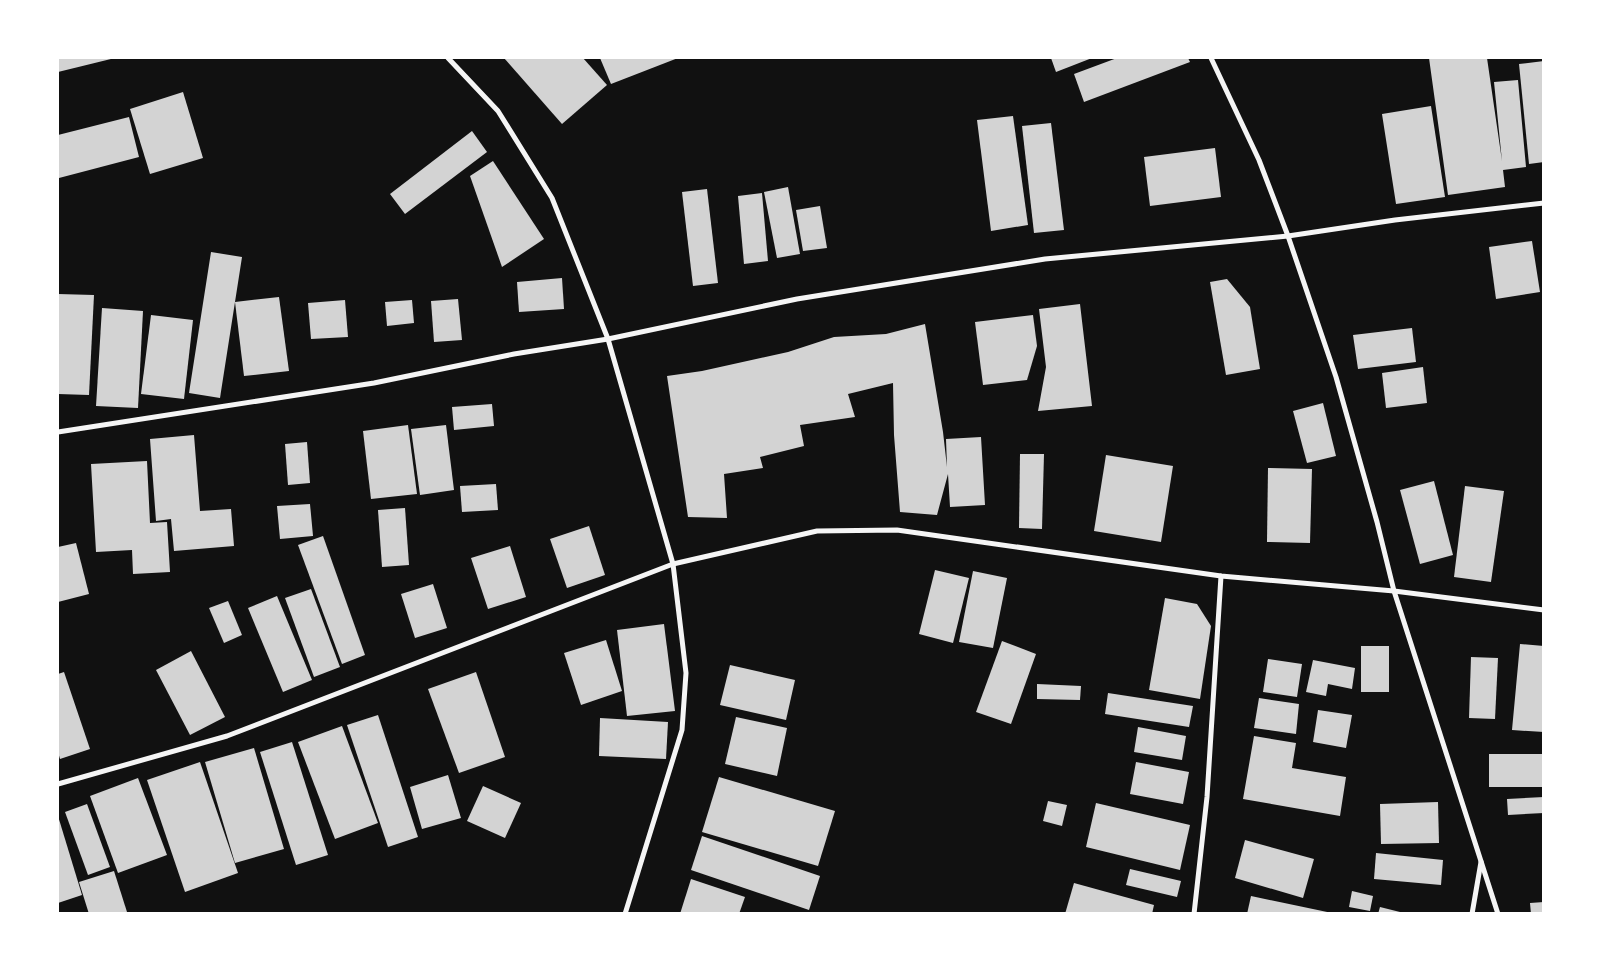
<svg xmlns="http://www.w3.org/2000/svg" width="1601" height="971" font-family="Rubik,sans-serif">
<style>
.building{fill:#d3d3d3}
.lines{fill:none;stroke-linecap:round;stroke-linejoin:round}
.minor{stroke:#f5f5f5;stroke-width:5}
</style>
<rect width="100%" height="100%" fill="#111"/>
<!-- building -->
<g class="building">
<path d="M 58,58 L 115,58 L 58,72 Z"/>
<path d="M 504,58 L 583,58 L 607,85 L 562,124 Z"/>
<path d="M 600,58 L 678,58 L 611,84 Z"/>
<path d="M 1051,58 L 1092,58 L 1056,72 Z"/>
<path d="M 1117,58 L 1188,58 L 1190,62 L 1084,102 L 1074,74 Z"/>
<path d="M 1429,58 L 1487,58 L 1502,161 L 1494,82 L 1518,80 L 1526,167 L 1503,170 L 1505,187 L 1448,195 Z"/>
<path d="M 1544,61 L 1544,162 L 1529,164 L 1519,64 Z"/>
<path d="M 183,92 L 203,158 L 150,174 L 130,109 Z"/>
<path d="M 1431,106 L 1445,197 L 1396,204 L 1382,114 Z"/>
<path d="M 1013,116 L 1028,225 L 991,231 L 977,120 Z"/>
<path d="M 129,117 L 139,157 L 59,178 L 58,171 L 58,135 Z"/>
<path d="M 1051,123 L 1064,230 L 1034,233 L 1022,126 Z"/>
<path d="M 472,131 L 487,152 L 405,214 L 390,194 Z"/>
<path d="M 1215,148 L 1221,197 L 1150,206 L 1144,157 Z"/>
<path d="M 493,161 L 544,239 L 502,267 L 470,176 Z"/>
<path d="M 788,187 L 800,254 L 777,258 L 764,192 Z"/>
<path d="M 707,189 L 718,283 L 693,286 L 682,192 Z"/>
<path d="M 762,193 L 768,261 L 744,264 L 738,196 Z"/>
<path d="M 820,206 L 827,248 L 803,251 L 796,210 Z"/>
<path d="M 1532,241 L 1540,292 L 1496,299 L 1489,247 Z"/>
<path d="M 211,252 L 242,257 L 220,398 L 189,393 Z"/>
<path d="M 562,278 L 564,309 L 519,312 L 517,282 Z"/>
<path d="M 1227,279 L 1250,307 L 1260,369 L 1226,375 L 1210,282 Z"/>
<path d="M 58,294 L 94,295 L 89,395 L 58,394 Z"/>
<path d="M 279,297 L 289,371 L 244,376 L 235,302 Z"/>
<path d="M 458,299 L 462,340 L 434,342 L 431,301 Z"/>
<path d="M 345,300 L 348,337 L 311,339 L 308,303 Z"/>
<path d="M 412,300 L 414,323 L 387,326 L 385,302 Z"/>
<path d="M 1080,304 L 1092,406 L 1038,411 L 1046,367 L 1039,309 Z"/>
<path d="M 102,308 L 143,311 L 138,408 L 96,406 Z"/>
<path d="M 151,315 L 193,320 L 184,399 L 141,394 Z"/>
<path d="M 1033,315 L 1037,346 L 1027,380 L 983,385 L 975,322 Z"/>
<path d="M 925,324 L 943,432 L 947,467 L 946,439 L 981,437 L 985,505 L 950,507 L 948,474 L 937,515 L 900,512 L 894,435 L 893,383 L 848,394 L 855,417 L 800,425 L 804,446 L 760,457 L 763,468 L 724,474 L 727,518 L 688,517 L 667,376 L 702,371 L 788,352 L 834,337 L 886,334 Z"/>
<path d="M 1412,328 L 1416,362 L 1358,369 L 1353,335 Z"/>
<path d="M 1423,367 L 1427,403 L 1386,408 L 1382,373 Z"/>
<path d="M 1323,403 L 1336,456 L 1307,463 L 1293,411 Z"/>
<path d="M 492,404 L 494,426 L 454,430 L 452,407 Z"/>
<path d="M 408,425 L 417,494 L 371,499 L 363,431 Z"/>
<path d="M 446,425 L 454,490 L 420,495 L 411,429 Z"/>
<path d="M 194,435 L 200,511 L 231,509 L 234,546 L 174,551 L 171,519 L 156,521 L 150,439 Z"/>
<path d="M 307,442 L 310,483 L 288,485 L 285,444 Z"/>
<path d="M 1020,454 L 1044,454 L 1042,529 L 1019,528 Z"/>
<path d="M 1106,455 L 1173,466 L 1161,542 L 1094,531 Z"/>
<path d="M 147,461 L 150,523 L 167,522 L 170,572 L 133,574 L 132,550 L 96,552 L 91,464 Z"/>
<path d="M 1268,468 L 1312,469 L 1310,543 L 1267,542 Z"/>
<path d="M 1434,481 L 1453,555 L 1420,564 L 1400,490 Z"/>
<path d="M 496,484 L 498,510 L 462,512 L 460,486 Z"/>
<path d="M 1465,486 L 1504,491 L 1491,582 L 1454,577 Z"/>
<path d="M 310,504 L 313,536 L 280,539 L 277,506 Z"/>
<path d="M 405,508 L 409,565 L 382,567 L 378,510 Z"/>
<path d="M 589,526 L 605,575 L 567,588 L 550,539 Z"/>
<path d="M 323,536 L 365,655 L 342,664 L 298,545 Z"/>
<path d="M 76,543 L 89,594 L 58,602 L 58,547 Z"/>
<path d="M 510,546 L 526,597 L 488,609 L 471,558 Z"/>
<path d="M 935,570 L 969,578 L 953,643 L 919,634 Z"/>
<path d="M 973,571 L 1007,578 L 993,648 L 959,642 Z"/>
<path d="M 433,584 L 447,628 L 415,638 L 401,594 Z"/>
<path d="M 311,589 L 340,667 L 314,677 L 285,598 Z"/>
<path d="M 277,596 L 312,680 L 283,692 L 248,608 Z"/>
<path d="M 1165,598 L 1197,604 L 1211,626 L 1200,699 L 1149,690 Z"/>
<path d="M 228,601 L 242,635 L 224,643 L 209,608 Z"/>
<path d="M 664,624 L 675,711 L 627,716 L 617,630 Z"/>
<path d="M 606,640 L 622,691 L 581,705 L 564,653 Z"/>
<path d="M 1002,641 L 1036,654 L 1011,724 L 976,712 Z"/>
<path d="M 1520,644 L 1544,646 L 1544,732 L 1512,730 Z"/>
<rect x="1361" y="646" width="28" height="46"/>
<path d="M 191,651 L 225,717 L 190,735 L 156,670 Z"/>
<path d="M 1471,657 L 1498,658 L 1495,719 L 1469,718 Z"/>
<path d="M 1268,659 L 1302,664 L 1297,697 L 1263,692 Z"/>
<path d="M 1313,660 L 1355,668 L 1352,689 L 1328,684 L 1326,696 L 1306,692 Z"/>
<path d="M 730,665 L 795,680 L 786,720 L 720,705 Z"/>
<path d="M 64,672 L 90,749 L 60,759 L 58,752 L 58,674 Z"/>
<path d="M 476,672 L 505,757 L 459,773 L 428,689 Z"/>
<path d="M 1037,684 L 1081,686 L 1080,700 L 1037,699 Z"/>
<path d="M 1108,693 L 1193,706 L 1189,727 L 1105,714 Z"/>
<path d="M 1259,698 L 1299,704 L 1296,734 L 1254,728 Z"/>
<path d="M 1318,710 L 1352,715 L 1346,748 L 1313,742 Z"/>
<path d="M 378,715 L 418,837 L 388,847 L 347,725 Z"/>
<path d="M 736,717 L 787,728 L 777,776 L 725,764 Z"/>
<path d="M 600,718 L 668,722 L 666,759 L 599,756 Z"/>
<path d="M 342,726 L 378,823 L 335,839 L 298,742 Z"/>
<path d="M 1138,727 L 1186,736 L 1182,760 L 1134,752 Z"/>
<path d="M 1254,736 L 1296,743 L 1292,768 L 1346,777 L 1340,816 L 1243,799 Z"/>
<path d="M 292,742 L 328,855 L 296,865 L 260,752 Z"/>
<path d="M 254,748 L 284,849 L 235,863 L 205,762 Z"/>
<rect x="1489" y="754" width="55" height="33"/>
<path d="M 200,762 L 238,873 L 185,892 L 147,780 Z"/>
<path d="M 1136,762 L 1189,772 L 1183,804 L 1130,794 Z"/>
<path d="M 448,775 L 461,818 L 422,829 L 410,787 Z"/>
<path d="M 719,777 L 835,811 L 818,866 L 702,832 Z"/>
<path d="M 138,778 L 167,855 L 118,873 L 90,796 Z"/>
<path d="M 483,786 L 521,803 L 505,838 L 467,821 Z"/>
<path d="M 1544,797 L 1544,813 L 1508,815 L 1507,799 Z"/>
<path d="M 1048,801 L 1067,805 L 1062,826 L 1043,821 Z"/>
<path d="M 1438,802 L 1439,843 L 1381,844 L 1380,804 Z"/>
<path d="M 1096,803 L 1190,825 L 1180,870 L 1086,847 Z"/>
<path d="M 87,804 L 110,867 L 88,875 L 65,812 Z"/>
<path d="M 58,816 L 82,895 L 58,903 Z"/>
<path d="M 702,836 L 820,876 L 809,910 L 691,870 Z"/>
<path d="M 1245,840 L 1314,859 L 1303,898 L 1235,878 Z"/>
<path d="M 1376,853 L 1443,860 L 1441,885 L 1374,879 Z"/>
<path d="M 1130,869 L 1181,881 L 1177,897 L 1126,885 Z"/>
<path d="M 114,871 L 127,912 L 122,914 L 89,914 L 79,882 Z"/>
<path d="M 691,879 L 745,897 L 739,914 L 680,914 Z"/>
<path d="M 1074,883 L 1154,905 L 1152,914 L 1065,914 Z"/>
<path d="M 1352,891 L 1373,896 L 1370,911 L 1349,907 Z"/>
<path d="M 1251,896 L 1332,913 L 1332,914 L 1247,914 Z"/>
<path d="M 1544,902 L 1544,914 L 1531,914 L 1530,903 Z"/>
<path d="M 1380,907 L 1404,913 L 1404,914 L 1378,914 Z"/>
</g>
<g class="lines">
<!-- minor -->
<g class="minor">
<path d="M 448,58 L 498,111 L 552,198 L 608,339 L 673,564 L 686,673 L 682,730 L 625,914"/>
<path d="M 1211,58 L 1259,160 L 1288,236 L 1336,377 L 1377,522 L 1394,591 L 1498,914"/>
<path d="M 58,432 L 374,383 L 514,354 L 608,339 L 797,299 L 1045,259 L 1288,236 L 1395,220 L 1544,203"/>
<path d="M 58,784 L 227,736 L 673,564 L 817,531 L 897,530 L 1221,576 L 1394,591 L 1544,610"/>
<path d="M 1194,914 L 1207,797 L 1221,576"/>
<path d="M 1472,914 L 1481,862"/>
</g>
</g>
<!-- border -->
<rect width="1601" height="971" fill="none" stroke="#ffffff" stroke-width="118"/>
</svg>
